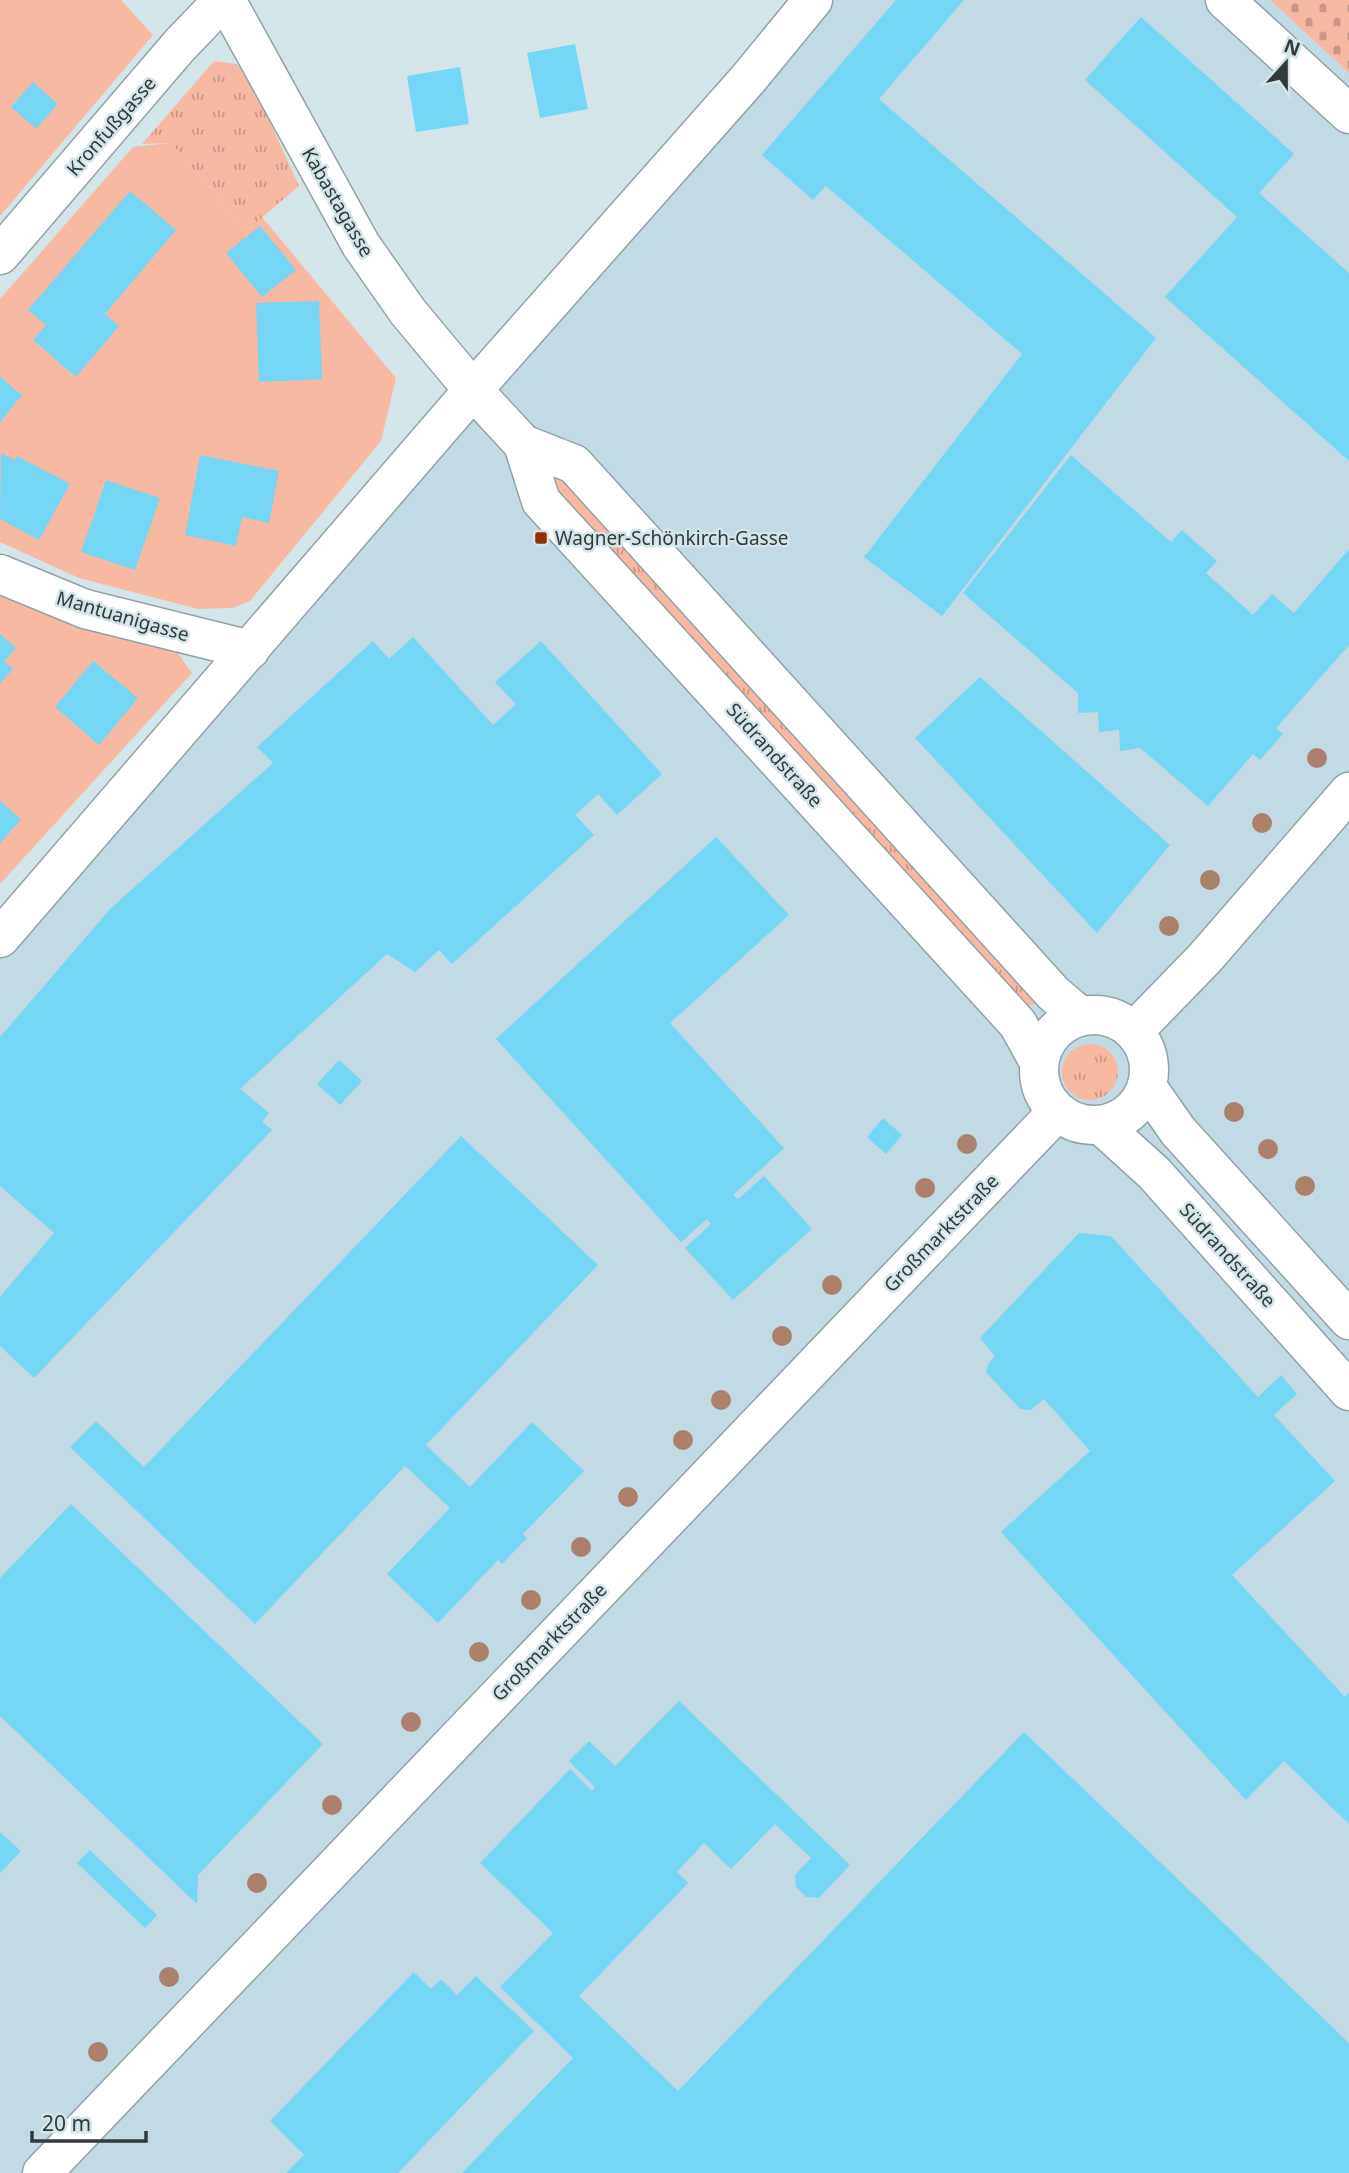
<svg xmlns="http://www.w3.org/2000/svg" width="1349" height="2173" font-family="'Noto Sans',sans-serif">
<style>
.built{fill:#c1dae3}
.grass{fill:url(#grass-tufts)}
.cemetery{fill:url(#cemetery-stones)}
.garden{fill:#f8b9a3}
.building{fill:#75d7f5}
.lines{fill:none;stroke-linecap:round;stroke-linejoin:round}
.minor-casing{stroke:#93a2a8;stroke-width:41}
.minor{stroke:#fff;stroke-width:38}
.tree{fill:#ab816e}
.poi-dot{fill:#953000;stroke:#d4e5ea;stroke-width:2.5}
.labels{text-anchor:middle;stroke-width:5;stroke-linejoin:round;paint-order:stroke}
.street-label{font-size:19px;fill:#333a3c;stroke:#d4e5ea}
.poi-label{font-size:19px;fill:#333a3c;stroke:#d4e5ea;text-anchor:start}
</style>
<defs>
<pattern id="grass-tufts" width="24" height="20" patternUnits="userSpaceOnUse" patternTransform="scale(1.75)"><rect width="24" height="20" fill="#f8b9a3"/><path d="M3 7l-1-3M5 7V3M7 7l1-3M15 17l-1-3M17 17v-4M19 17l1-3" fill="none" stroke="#c99786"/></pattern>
<pattern id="cemetery-stones" width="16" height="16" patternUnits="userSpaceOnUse" patternTransform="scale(1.75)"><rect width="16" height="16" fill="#f8b9a3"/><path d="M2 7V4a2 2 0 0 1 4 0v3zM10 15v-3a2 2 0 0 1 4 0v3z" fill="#c99786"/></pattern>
</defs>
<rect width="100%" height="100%" fill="#d4e5ea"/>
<!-- built -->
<path class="built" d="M 817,0 L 1270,0 L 1349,73 L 1349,2173 L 0,2173 L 0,930 Z"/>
<!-- grass -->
<g class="grass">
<path d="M 214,61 L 236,64 L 250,78 L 299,186 L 246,231 L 171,143 L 142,144 Z"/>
<path d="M 558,474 L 1040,999 L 1021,1012 L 550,491 L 553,477 Z"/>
<circle cx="1090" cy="1072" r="28"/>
</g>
<!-- cemetery -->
<path class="cemetery" d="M 1270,0 L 1349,0 L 1349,73 Z"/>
<!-- garden -->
<g class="garden">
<path d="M 0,0 L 121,0 L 153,35 L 0,216 Z"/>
<path d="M 171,143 L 246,231 L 262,217 L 396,378 L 381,441 L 250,601 L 233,608 L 198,609 L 79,578 L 0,542 L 0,299 L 133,147 Z"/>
<path d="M 0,594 L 107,635 L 172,645 L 192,673 L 0,884 Z"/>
</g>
<!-- building -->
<g class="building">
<path d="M 896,0 L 964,0 L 879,99 L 1156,338 L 942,616 L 864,557 L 1022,354 L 826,186 L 813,200 L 762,155 Z"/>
<path d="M 1141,17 L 1294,154 L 1259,193 L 1349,273 L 1349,461 L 1165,297 L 1237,217 L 1085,80 Z"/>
<path d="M 575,44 L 588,109 L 540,118 L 527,53 Z"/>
<path d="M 460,67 L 469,124 L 416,132 L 407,76 Z"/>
<path d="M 33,82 L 58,104 L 36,129 L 11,107 Z"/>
<path d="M 130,191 L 176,230 L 105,314 L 119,326 L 76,377 L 33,340 L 46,325 L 28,310 Z"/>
<path d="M 260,226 L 296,270 L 262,297 L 226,253 Z"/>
<path d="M 319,301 L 322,379 L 259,382 L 256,303 Z"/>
<path d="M 0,377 L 22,395 L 0,422 Z"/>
<path d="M 1,453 L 15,460 L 17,456 L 70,484 L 39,540 L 0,519 Z"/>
<path d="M 200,455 L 279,471 L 269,523 L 242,517 L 236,546 L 185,535 Z"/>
<path d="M 1071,455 L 1171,542 L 1182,530 L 1217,561 L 1206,573 L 1253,615 L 1272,594 L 1294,613 L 1349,549 L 1349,645 L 1276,728 L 1283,734 L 1260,760 L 1253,754 L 1208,806 L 1140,748 L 1120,751 L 1119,730 L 1099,732 L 1098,712 L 1078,713 L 1078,693 L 963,593 Z"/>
<path d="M 106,480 L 160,498 L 135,570 L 81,552 Z"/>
<path d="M 0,634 L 16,648 L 4,661 L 13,669 L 0,684 Z"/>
<path d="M 413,637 L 493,725 L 516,704 L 495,682 L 541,641 L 662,774 L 617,815 L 598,794 L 575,815 L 594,835 L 452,964 L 439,950 L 415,972 L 387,954 L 240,1089 L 269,1113 L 262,1122 L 272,1130 L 34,1378 L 0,1346 L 0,1297 L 54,1233 L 0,1186 L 0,1037 L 111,908 L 273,763 L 257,747 L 373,641 L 389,659 Z"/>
<path d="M 93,661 L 138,698 L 99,745 L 55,707 Z"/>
<path d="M 980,677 L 1170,845 L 1097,933 L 915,738 Z"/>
<path d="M 0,801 L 21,819 L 0,844 Z"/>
<path d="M 716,837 L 789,915 L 670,1023 L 784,1148 L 733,1195 L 738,1199 L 764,1176 L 812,1229 L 733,1300 L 685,1248 L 711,1224 L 707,1219 L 681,1242 L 496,1039 Z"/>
<path d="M 339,1060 L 362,1081 L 340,1105 L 317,1084 Z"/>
<path d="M 883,1118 L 902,1135 L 886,1154 L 867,1137 Z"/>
<path d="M 461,1136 L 598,1265 L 426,1445 L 470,1487 L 532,1422 L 584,1471 L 523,1534 L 527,1538 L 502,1564 L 498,1560 L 438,1623 L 387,1574 L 450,1508 L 405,1466 L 255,1624 L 70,1447 L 96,1421 L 144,1467 Z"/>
<path d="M 1079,1233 L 1111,1236 L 1258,1397 L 1281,1375 L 1297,1394 L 1274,1415 L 1335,1481 L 1232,1575 L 1345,1697 L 1349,1693 L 1349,1824 L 1284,1761 L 1246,1800 L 1001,1532 L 1090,1451 L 1044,1399 L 1031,1410 L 1020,1409 L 986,1372 L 989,1363 L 995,1356 L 980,1338 Z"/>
<path d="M 71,1504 L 323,1744 L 198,1875 L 197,1904 L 0,1716 L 0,1578 Z"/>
<path d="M 679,1701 L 850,1865 L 819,1898 L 806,1897 L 796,1887 L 795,1875 L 811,1858 L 775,1824 L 731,1869 L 704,1843 L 677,1872 L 688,1883 L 579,1996 L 678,2091 L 1024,1732 L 1349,2043 L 1349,2173 L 462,2173 L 573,2058 L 500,1987 L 553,1933 L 480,1863 L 570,1769 L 592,1791 L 595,1787 L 569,1761 L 589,1741 L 615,1766 Z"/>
<path d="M 0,1832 L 21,1851 L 0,1873 Z"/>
<path d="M 90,1850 L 157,1915 L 145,1928 L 77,1863 Z"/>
<path d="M 414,1972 L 431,1989 L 441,1979 L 457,1995 L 476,1976 L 534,2031 L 398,2173 L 286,2173 L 304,2155 L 270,2121 Z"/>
</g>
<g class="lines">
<!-- minor casing -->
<g class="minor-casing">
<g id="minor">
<path d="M 226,0 L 361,245 L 408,312 L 473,390 L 523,444 L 574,464 L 1053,993 L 1080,1016"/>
<path d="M 1225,0 L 1349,114"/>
<path d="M 0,255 L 179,46 L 223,0"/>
<path d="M 523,444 L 541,501 L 1018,1024 L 1039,1062"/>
<path d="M 0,574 L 85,609 L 250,650"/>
<path d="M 0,938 L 473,390 L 749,78 L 813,0"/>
<circle cx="1094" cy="1070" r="55"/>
<path d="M 1134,1031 L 1205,958 L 1349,792"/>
<path d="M 1148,1088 L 1178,1131 L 1349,1320"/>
<path d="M 1101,1125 L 1154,1173 L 1349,1391"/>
<path d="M 42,2173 L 1057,1112"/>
</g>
</g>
<!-- minor -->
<use href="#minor" class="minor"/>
</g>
<!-- trees -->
<g class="tree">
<circle cx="1317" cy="758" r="10"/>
<circle cx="1262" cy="823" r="10"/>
<circle cx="1210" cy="880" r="10"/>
<circle cx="1169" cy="926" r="10"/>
<circle cx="1234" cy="1112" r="10"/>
<circle cx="967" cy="1144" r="10"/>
<circle cx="1268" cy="1149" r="10"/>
<circle cx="1305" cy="1186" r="10"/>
<circle cx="925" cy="1188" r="10"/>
<circle cx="832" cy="1285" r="10"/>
<circle cx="782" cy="1336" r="10"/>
<circle cx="721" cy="1400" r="10"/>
<circle cx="683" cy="1440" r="10"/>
<circle cx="628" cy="1497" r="10"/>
<circle cx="581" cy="1547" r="10"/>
<circle cx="531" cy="1600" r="10"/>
<circle cx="479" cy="1652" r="10"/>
<circle cx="411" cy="1722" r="10"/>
<circle cx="332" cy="1805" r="10"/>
<circle cx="257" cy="1883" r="10"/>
<circle cx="169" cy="1977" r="10"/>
<circle cx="98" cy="2052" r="10"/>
</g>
<!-- markers -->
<rect class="poi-dot" x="534" y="531" width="14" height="14" rx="3.5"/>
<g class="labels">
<!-- street labels -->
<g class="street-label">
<text transform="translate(111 126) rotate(-49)" y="7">Kronfußgasse</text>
<text transform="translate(338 202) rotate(60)" y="7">Kabastagasse</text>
<text transform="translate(123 616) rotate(16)" y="7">Mantuanigasse</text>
<text transform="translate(775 755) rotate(48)" y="7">Südrandstraße</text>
<text transform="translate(941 1233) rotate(-46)" y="7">Großmarktstraße</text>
<text transform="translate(1228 1255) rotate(48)" y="7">Südrandstraße</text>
<text transform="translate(549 1642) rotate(-46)" y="7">Großmarktstraße</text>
</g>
<!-- poi labels -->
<g class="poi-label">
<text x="555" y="545">Wagner-Schönkirch-Gasse</text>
</g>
</g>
<!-- north arrow -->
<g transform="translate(1286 63) rotate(21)" stroke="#d4e5ea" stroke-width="5" paint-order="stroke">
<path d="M0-5L12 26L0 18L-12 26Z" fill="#333a3c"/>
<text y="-10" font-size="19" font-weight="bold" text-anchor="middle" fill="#333a3c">N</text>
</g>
<!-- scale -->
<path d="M32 2131v10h114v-10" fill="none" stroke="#333a3c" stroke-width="3.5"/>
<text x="42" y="2131" font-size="21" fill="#333a3c" stroke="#d4e5ea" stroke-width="5" paint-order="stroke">20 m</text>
</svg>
